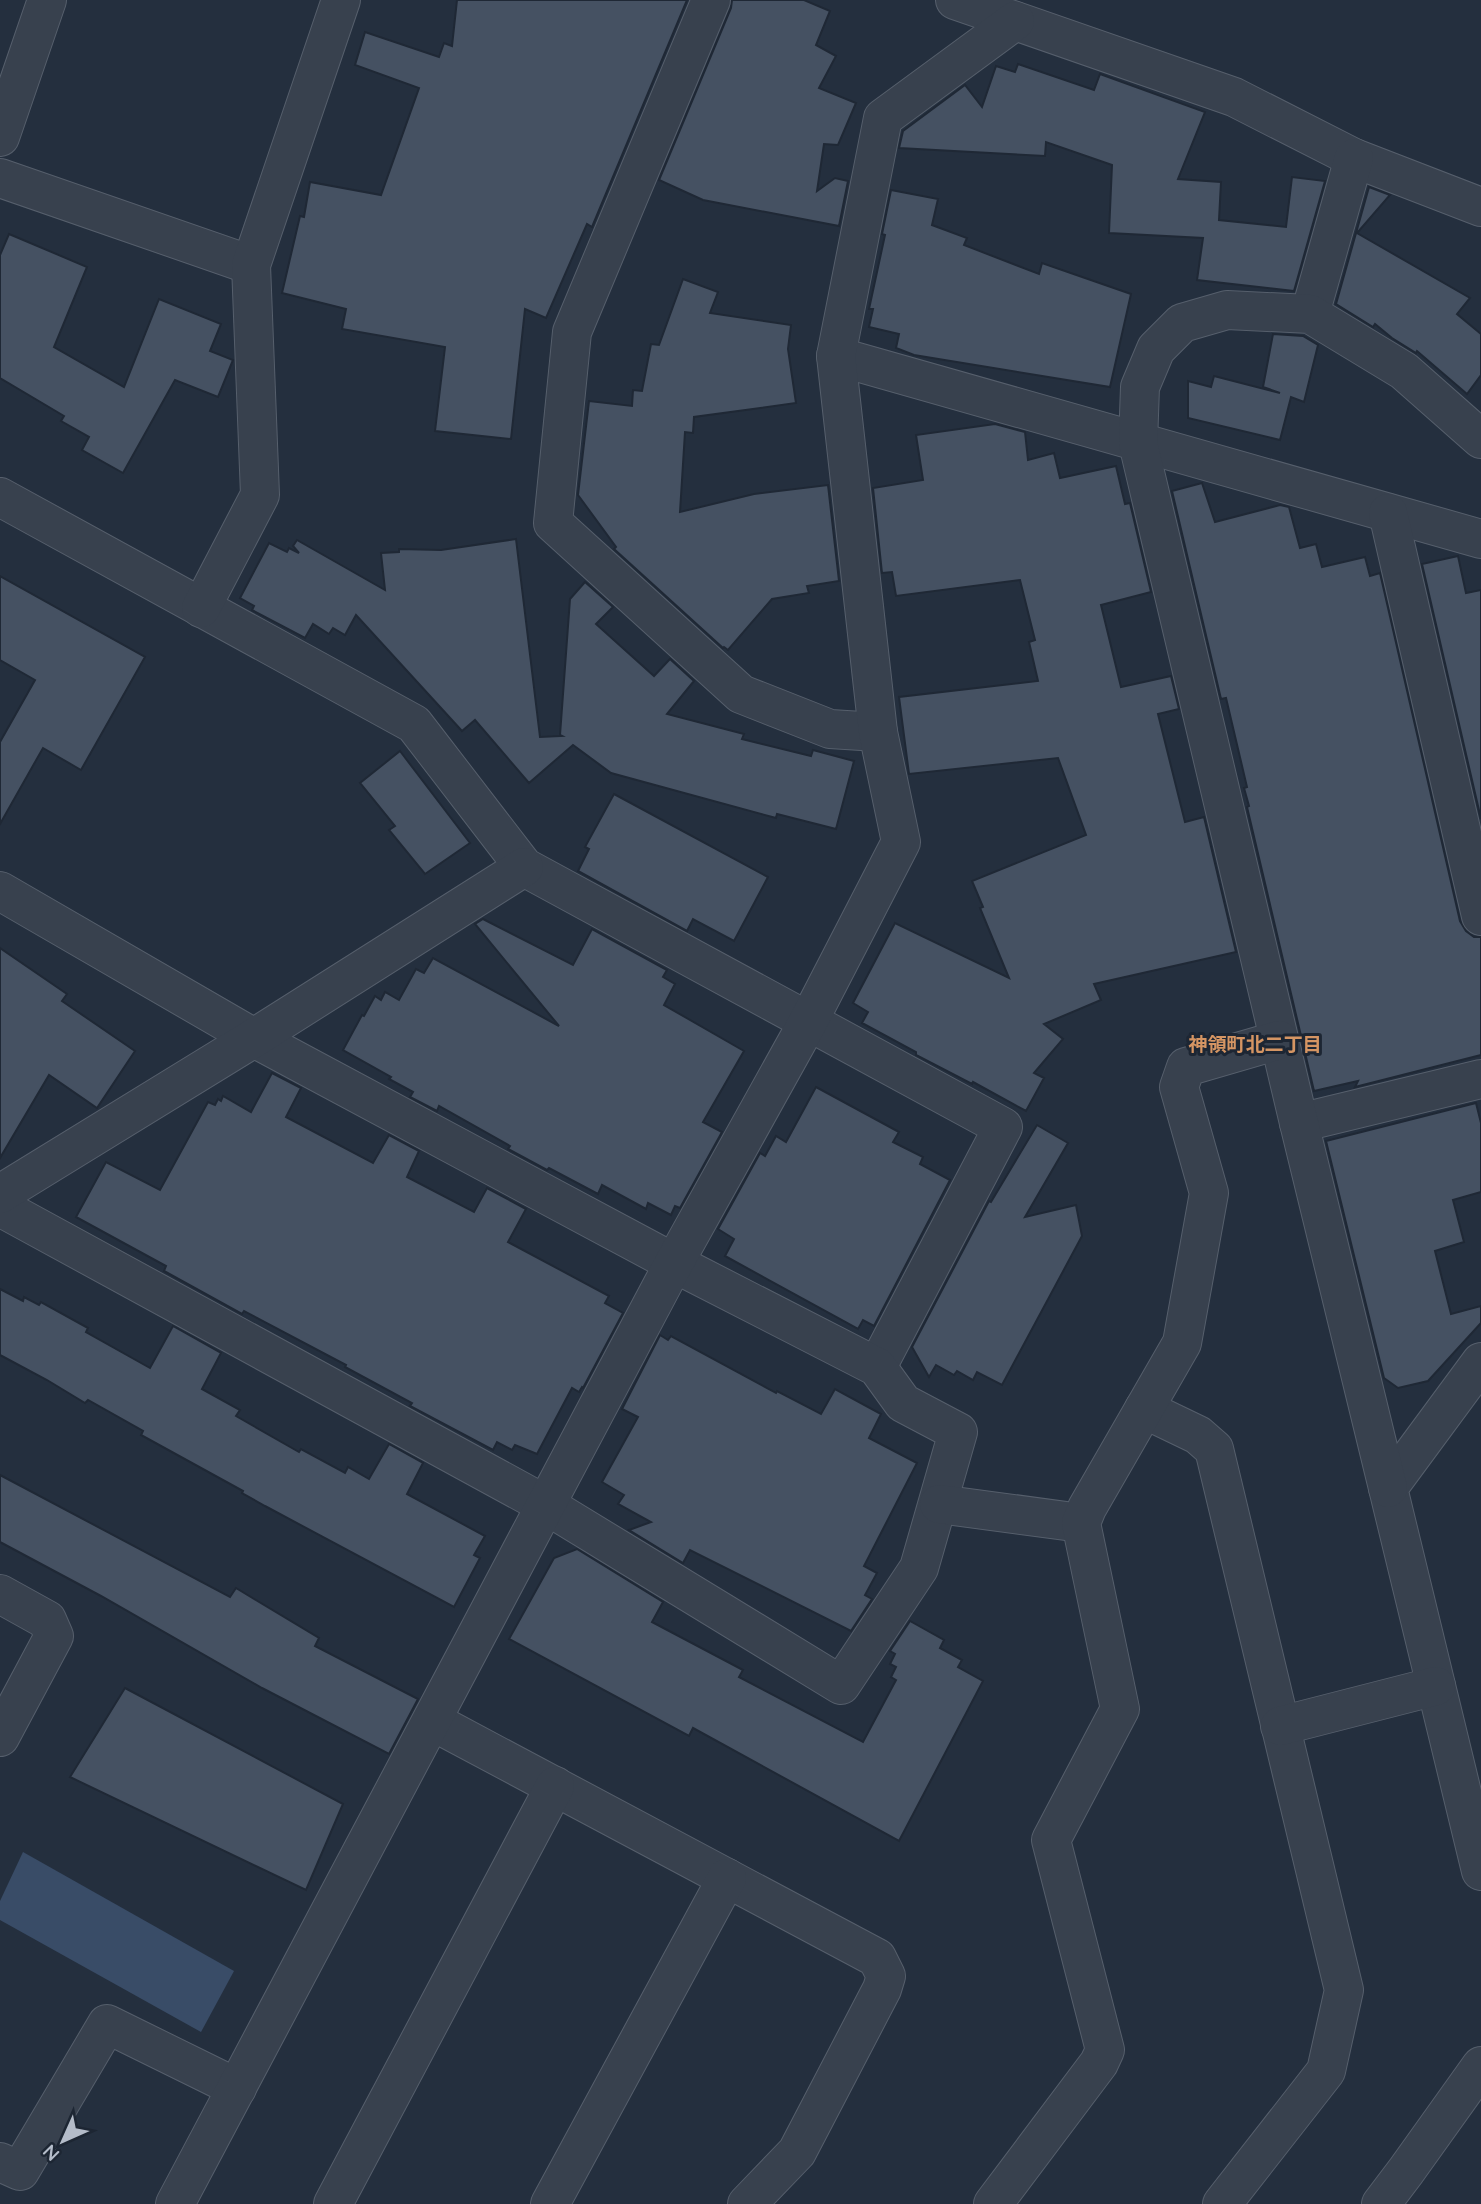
<svg xmlns="http://www.w3.org/2000/svg" width="1481" height="2204" font-family="Quicksand,'Noto Sans JP',sans-serif">
<style>
.water{fill:#394c67}
.building{fill:#455162;stroke:#1f2835;stroke-width:2}
.lines{fill:none;stroke-linecap:round;stroke-linejoin:round}
.minor-casing{stroke:#565f6c;stroke-width:40}
.minor{stroke:#38414e;stroke-width:38}
.labels{text-anchor:middle;stroke-width:6;stroke-linejoin:round;paint-order:stroke}
.neighbourhood-label{font-size:19px;font-weight:bold;fill:#d59563;stroke:#1d2633}
</style>
<rect width="100%" height="100%" fill="#242f3e"/>
<!-- water -->
<path class="water" d="M 23,1852 L 234,1971 L 201,2032 L 0,1920 L 0,1901 Z"/>
<!-- building -->
<g class="building">
<path d="M 457,0 L 687,0 L 592,227 L 587,224 L 546,318 L 525,309 L 511,439 L 435,431 L 445,347 L 342,329 L 346,309 L 282,293 L 300,216 L 304,217 L 310,182 L 381,195 L 419,88 L 355,65 L 365,32 L 439,57 L 444,43 L 452,46 Z"/>
<path d="M 732,0 L 804,0 L 830,11 L 816,45 L 836,56 L 819,88 L 856,103 L 838,145 L 824,144 L 817,191 L 835,178 L 848,181 L 839,226 L 703,200 L 659,180 L 731,8 Z"/>
<path d="M 1018,64 L 1094,90 L 1100,74 L 1205,112 L 1178,179 L 1221,182 L 1219,220 L 1286,227 L 1292,177 L 1325,181 L 1294,291 L 1197,280 L 1203,238 L 1109,233 L 1112,165 L 1046,142 L 1045,156 L 899,148 L 903,131 L 965,85 L 982,107 L 996,66 L 1015,72 Z"/>
<path d="M 1369,187 L 1390,195 L 1357,233 L 1470,298 L 1457,314 L 1481,334 L 1481,375 L 1467,394 L 1417,351 L 1416,353 L 1392,338 L 1375,324 L 1373,327 L 1336,304 Z"/>
<path d="M 891,190 L 938,199 L 932,225 L 967,238 L 964,245 L 1039,274 L 1042,263 L 1131,294 L 1110,387 L 914,355 L 896,348 L 899,334 L 869,327 L 873,309 L 869,309 L 885,235 L 882,234 Z"/>
<path d="M 9,234 L 87,267 L 54,347 L 124,387 L 159,299 L 221,324 L 210,351 L 233,360 L 218,397 L 175,380 L 123,473 L 82,450 L 89,437 L 61,421 L 64,416 L 0,378 L 0,255 Z"/>
<path d="M 683,279 L 718,292 L 710,313 L 791,325 L 788,349 L 796,403 L 694,417 L 693,433 L 685,432 L 680,512 L 754,494 L 828,485 L 839,581 L 807,586 L 809,593 L 772,599 L 728,650 L 724,647 L 723,648 L 614,549 L 616,547 L 578,495 L 589,401 L 632,406 L 633,390 L 642,391 L 651,344 L 659,345 Z"/>
<path d="M 1273,334 L 1303,336 L 1318,345 L 1304,402 L 1291,397 L 1280,440 L 1188,418 L 1188,381 L 1211,387 L 1214,376 L 1280,393 L 1263,387 Z"/>
<path d="M 995,424 L 1025,432 L 1028,460 L 1054,453 L 1060,478 L 1116,466 L 1125,504 L 1130,503 L 1151,592 L 1101,605 L 1121,687 L 1171,676 L 1179,709 L 1158,714 L 1185,822 L 1204,817 L 1236,952 L 1094,984 L 1101,1000 L 1044,1024 L 1063,1039 L 1034,1073 L 1044,1078 L 1026,1111 L 973,1082 L 972,1084 L 916,1055 L 916,1052 L 862,1023 L 868,1012 L 853,1003 L 895,923 L 1009,978 L 980,908 L 983,907 L 972,881 L 1086,835 L 1058,758 L 909,774 L 899,697 L 1038,681 L 1029,642 L 1035,640 L 1020,580 L 896,596 L 892,572 L 882,573 L 873,488 L 923,480 L 916,435 Z"/>
<path d="M 1202,483 L 1215,522 L 1280,505 L 1289,507 L 1300,548 L 1316,544 L 1322,567 L 1365,557 L 1370,576 L 1380,573 L 1460,921 L 1466,931 L 1474,937 L 1481,937 L 1481,1055 L 1355,1087 L 1358,1081 L 1314,1091 L 1247,807 L 1249,806 L 1244,788 L 1247,787 L 1226,698 L 1221,699 L 1172,491 Z"/>
<path d="M 516,539 L 540,737 L 562,736 L 560,735 L 570,599 L 585,582 L 613,607 L 596,624 L 654,676 L 670,659 L 694,681 L 667,714 L 744,734 L 742,739 L 811,756 L 813,750 L 854,761 L 836,829 L 777,814 L 776,818 L 611,773 L 573,745 L 529,783 L 475,720 L 462,731 L 356,615 L 345,635 L 333,628 L 329,634 L 313,624 L 305,638 L 252,610 L 254,606 L 240,598 L 269,543 L 287,552 L 289,548 L 299,553 L 293,546 L 297,540 L 385,590 L 381,553 L 399,552 L 399,549 L 441,550 Z"/>
<path d="M 1458,556 L 1466,593 L 1481,590 L 1481,819 L 1422,564 Z"/>
<path d="M 0,576 L 145,657 L 81,770 L 43,748 L 0,824 L 0,742 L 35,680 L 0,660 Z"/>
<path d="M 400,751 L 470,843 L 425,874 L 389,830 L 395,826 L 360,783 Z"/>
<path d="M 614,794 L 768,877 L 734,941 L 693,919 L 687,931 L 578,871 L 589,849 L 585,847 Z"/>
<path d="M 483,919 L 573,965 L 592,929 L 667,970 L 663,977 L 675,984 L 664,1005 L 744,1051 L 703,1122 L 722,1132 L 680,1208 L 675,1206 L 671,1215 L 648,1203 L 646,1209 L 602,1185 L 598,1194 L 549,1168 L 547,1170 L 508,1149 L 510,1146 L 439,1106 L 437,1111 L 410,1097 L 413,1092 L 389,1079 L 391,1077 L 343,1050 L 362,1015 L 364,1016 L 375,996 L 381,1000 L 385,992 L 399,1000 L 416,969 L 424,973 L 433,958 L 559,1026 L 475,924 Z"/>
<path d="M 0,948 L 67,994 L 62,1001 L 135,1051 L 97,1108 L 49,1075 L 0,1158 Z"/>
<path d="M 272,1073 L 301,1088 L 286,1117 L 373,1163 L 389,1135 L 419,1151 L 407,1177 L 474,1212 L 487,1188 L 526,1209 L 508,1242 L 609,1296 L 605,1303 L 623,1313 L 583,1388 L 582,1387 L 579,1392 L 572,1388 L 537,1454 L 515,1445 L 512,1450 L 497,1442 L 493,1450 L 410,1406 L 412,1403 L 345,1367 L 346,1365 L 244,1311 L 242,1314 L 164,1271 L 166,1266 L 76,1217 L 106,1162 L 160,1190 L 208,1102 L 215,1105 L 218,1099 L 221,1101 L 223,1096 L 251,1112 Z"/>
<path d="M 816,1087 L 899,1132 L 893,1142 L 923,1157 L 920,1164 L 950,1180 L 874,1326 L 863,1320 L 858,1329 L 725,1256 L 734,1239 L 718,1229 L 760,1153 L 765,1156 L 776,1136 L 786,1142 Z"/>
<path d="M 1476,1103 L 1481,1123 L 1481,1192 L 1453,1200 L 1464,1242 L 1435,1251 L 1451,1314 L 1481,1306 L 1481,1323 L 1428,1381 L 1398,1388 L 1384,1378 L 1326,1141 Z"/>
<path d="M 1037,1125 L 1068,1143 L 1025,1217 L 1076,1205 L 1082,1236 L 1002,1385 L 977,1372 L 973,1380 L 957,1371 L 954,1375 L 936,1365 L 929,1377 L 912,1347 L 989,1201 L 991,1202 Z"/>
<path d="M 0,1289 L 23,1301 L 24,1297 L 39,1305 L 41,1302 L 88,1328 L 86,1332 L 150,1368 L 173,1326 L 221,1353 L 202,1389 L 240,1410 L 236,1416 L 299,1452 L 301,1449 L 345,1473 L 348,1467 L 369,1479 L 389,1444 L 423,1463 L 407,1494 L 485,1536 L 474,1555 L 480,1558 L 454,1607 L 265,1506 L 242,1493 L 243,1491 L 141,1435 L 143,1431 L 88,1400 L 85,1403 L 47,1380 L 0,1355 Z"/>
<path d="M 660,1335 L 668,1340 L 671,1336 L 776,1393 L 777,1391 L 821,1414 L 835,1389 L 881,1414 L 869,1438 L 917,1463 L 864,1566 L 877,1573 L 865,1595 L 872,1599 L 851,1631 L 690,1550 L 683,1563 L 629,1530 L 651,1522 L 618,1504 L 624,1495 L 602,1482 L 638,1417 L 622,1409 Z"/>
<path d="M 0,1475 L 230,1597 L 236,1588 L 319,1638 L 315,1646 L 418,1699 L 389,1754 L 262,1688 L 101,1596 L 0,1542 Z"/>
<path d="M 577,1549 L 663,1602 L 652,1622 L 743,1670 L 739,1677 L 863,1742 L 896,1680 L 891,1677 L 896,1667 L 890,1664 L 895,1654 L 890,1651 L 910,1621 L 944,1640 L 940,1648 L 962,1660 L 958,1667 L 983,1681 L 899,1841 L 693,1728 L 689,1736 L 509,1639 L 554,1558 Z"/>
<path d="M 125,1688 L 343,1804 L 306,1890 L 70,1777 Z"/>
</g>
<g class="lines">
<!-- minor casing -->
<g class="minor-casing">
<g id="minor">
<path d="M 711,0 L 572,332 L 553,523 L 741,694 L 830,729 L 878,732"/>
<path d="M 955,0 L 1234,97 L 1354,158 L 1481,207"/>
<path d="M 0,137 L 47,0"/>
<path d="M 0,178 L 251,265"/>
<path d="M 1310,314 L 1354,158"/>
<path d="M 836,356 L 1481,539"/>
<path d="M 0,497 L 414,724 L 524,867 L 1003,1127 L 877,1367"/>
<path d="M 1388,513 L 1481,916"/>
<path d="M 201,608 L 260,495 L 251,265 L 341,0"/>
<path d="M 0,891 L 254,1038 L 674,1263 L 877,1367 L 903,1403 L 958,1432 L 919,1568 L 841,1685 L 546,1505 L 0,1207"/>
<path d="M 1299,1123 L 1481,1079"/>
<path d="M 0,1194 L 254,1038 L 524,867"/>
<path d="M 1481,1362 L 1388,1488 L 1481,1871"/>
<path d="M 1144,1409 L 1198,1435 L 1214,1449 L 1344,1990 L 1326,2071 L 1222,2204"/>
<path d="M 1388,1488 L 1299,1123 L 1138,443 L 1140,387 L 1156,349 L 1182,323 L 1227,310 L 1310,314 L 1404,371 L 1481,439"/>
<path d="M 939,1504 L 1081,1523"/>
<path d="M 0,1594 L 47,1620 L 54,1636 L 0,1737"/>
<path d="M 432,1721 L 877,1958 L 886,1976 L 882,1989 L 797,2152 L 747,2204"/>
<path d="M 1280,1726 L 1436,1686"/>
<path d="M 0,2162 L 20,2171 L 107,2024 L 237,2088"/>
<path d="M 175,2204 L 674,1263 L 808,1022 L 901,842 L 878,732 L 836,356 L 883,118 L 1015,21"/>
<path d="M 333,2204 L 555,1786"/>
<path d="M 550,2204 L 727,1878"/>
<path d="M 993,2204 L 1099,2063 L 1105,2050 L 1051,1840 L 1120,1709 L 1081,1523 L 1087,1508 L 1182,1343 L 1209,1193 L 1179,1087 L 1186,1067 L 1279,1040"/>
<path d="M 1381,2204 L 1406,2171 L 1481,2066"/>
</g>
</g>
<!-- minor -->
<use href="#minor" class="minor"/>
</g>
<g class="labels">
<!-- neighbourhood labels -->
<g class="neighbourhood-label">
<text x="1255" y="1051">神領町北二丁目</text>
</g>
</g>
<!-- north arrow -->
<g transform="translate(63 2141) rotate(225)" stroke="#1d2633" stroke-width="5" paint-order="stroke">
<path d="M0-5L12 26L0 18L-12 26Z" fill="#b4bcc9"/>
<text y="-10" font-size="19" font-weight="bold" text-anchor="middle" fill="#b4bcc9">N</text>
</g>
</svg>
